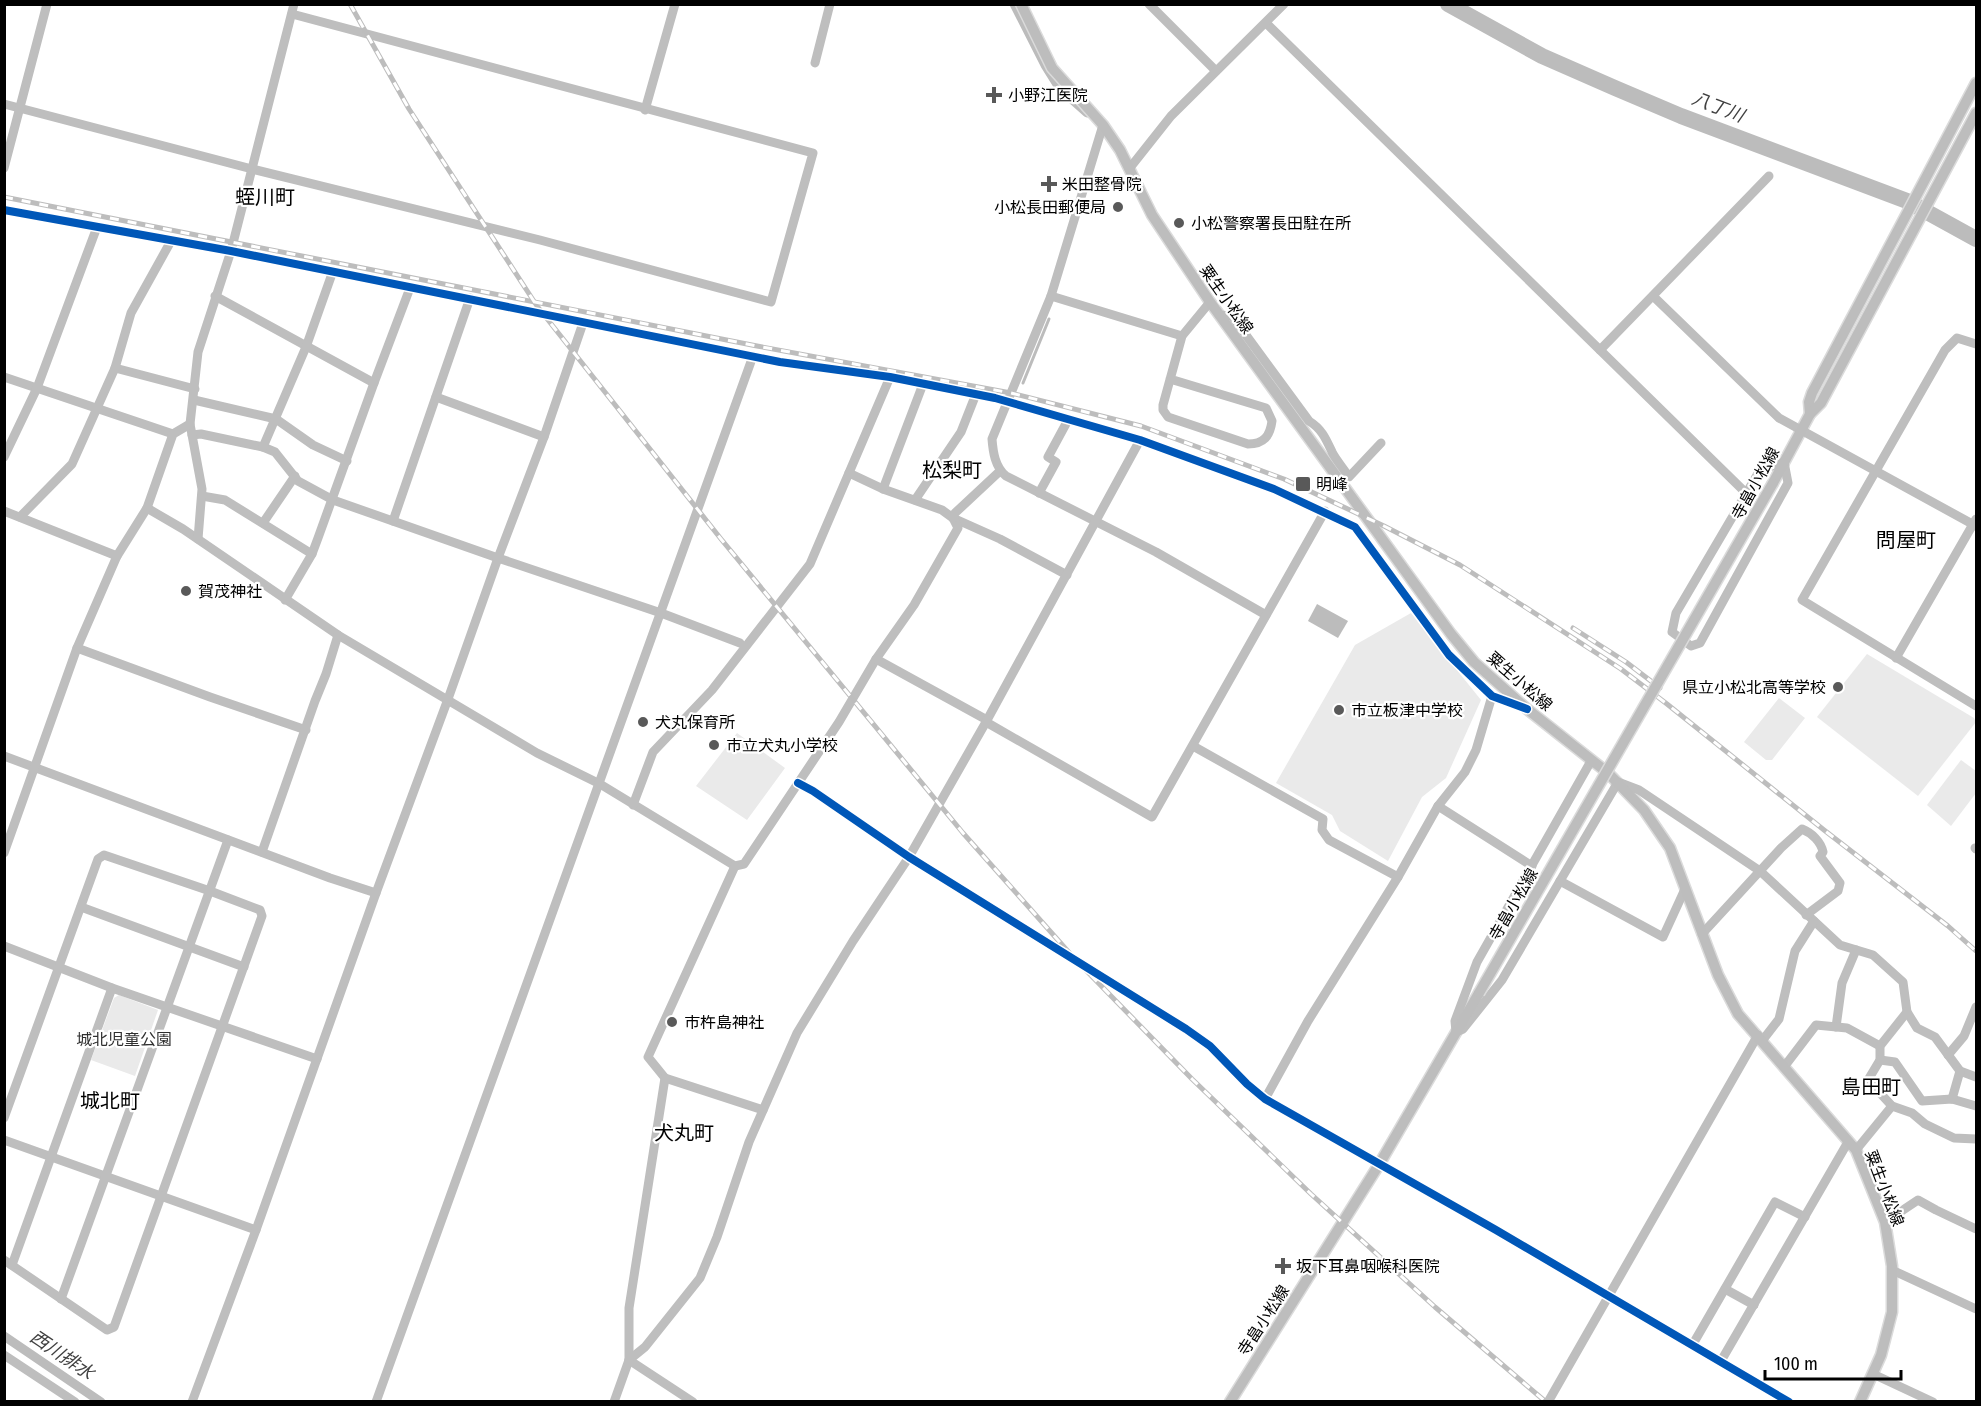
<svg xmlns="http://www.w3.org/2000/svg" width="1981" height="1406" font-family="'Fira Sans Condensed','Noto Sans JP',sans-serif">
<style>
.green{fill:#eaeaea}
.water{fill:#bcbcbc}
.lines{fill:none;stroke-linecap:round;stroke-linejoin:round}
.stream{stroke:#bcbcbc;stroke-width:3}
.canal{stroke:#bcbcbc;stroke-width:9}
.river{stroke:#bcbcbc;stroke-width:16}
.major-casing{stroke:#dbdbdb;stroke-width:13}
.minor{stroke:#bebebe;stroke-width:9}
.major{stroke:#bdbdbd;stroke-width:10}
.rail-casing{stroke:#bdbdbd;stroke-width:5}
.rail{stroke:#fff;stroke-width:3;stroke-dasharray:9;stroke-linecap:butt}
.major-bridge-casing{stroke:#dbdbdb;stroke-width:13;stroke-linecap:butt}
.major-bridge{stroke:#bdbdbd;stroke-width:10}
.cycleway-casing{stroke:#fff;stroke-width:11}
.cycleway{stroke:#0057b8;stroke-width:8}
.poi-dot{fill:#595959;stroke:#fff;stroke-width:2}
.labels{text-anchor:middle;stroke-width:4.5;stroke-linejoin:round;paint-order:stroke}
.poi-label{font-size:16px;fill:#000;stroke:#fff;text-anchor:start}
.street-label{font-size:16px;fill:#000;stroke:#fff}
.park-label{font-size:16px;fill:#303030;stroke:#fff}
.water-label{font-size:18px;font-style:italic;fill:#414141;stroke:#fff}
.quarter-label{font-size:20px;fill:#000;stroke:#fff}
</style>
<rect width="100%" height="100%" fill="#fff"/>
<!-- green -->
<g class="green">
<path d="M 1411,613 L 1481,700 L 1446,778 L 1422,797 L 1388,861 L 1340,831 L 1332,815 L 1276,783 L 1355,645 Z"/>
<path d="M 1867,654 L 1974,718 L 1976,722 L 1918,796 L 1817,717 Z"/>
<path d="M 1779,698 L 1805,718 L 1772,760 L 1766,760 L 1744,742 Z"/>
<path d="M 737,733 L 785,768 L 747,820 L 696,786 Z"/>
<path d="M 1961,760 L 1976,771 L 1976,793 L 1951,826 L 1927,805 Z"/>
<path d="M 119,995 L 158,1010 L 135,1076 L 91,1060 L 114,998 Z"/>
</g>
<!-- water -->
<path class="water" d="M 1317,604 L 1348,621 L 1338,638 L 1308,621 Z"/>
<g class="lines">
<!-- stream -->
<path class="stream" d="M 1023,383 L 1049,319"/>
<!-- canal -->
<g class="canal">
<path d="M 1014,4 L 1045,65 L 1060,89 L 1087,113"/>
<path d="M 4,1336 L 101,1402"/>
</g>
<!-- river -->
<path class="river" d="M 1448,4 L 1542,56 L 1615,88 L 1681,116 L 1907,201 L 1976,239"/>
<!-- major casing -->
<g class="major-casing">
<g id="major">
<path d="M 1021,4 L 1052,68 L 1103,125 L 1120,150 L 1152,215 L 1210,302 L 1451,634 L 1474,662 L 1500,685 L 1527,709 L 1608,773 L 1644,810 L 1670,848 L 1718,975 L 1738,1014 L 1856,1150 L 1885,1222 L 1892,1266 L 1892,1312 L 1881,1355 L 1860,1402"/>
<path d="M 1810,414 L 1809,402 L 1812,393 L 1976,83"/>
<path d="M 1773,483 L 1810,414 L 1821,403 L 1976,113"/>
<path d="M 1230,1402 L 1380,1163 L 1479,993"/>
</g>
</g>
<!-- minor -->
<g class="minor">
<path d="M 1149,4 L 1216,71"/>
<path d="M 1266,23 L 1745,492"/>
<path d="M 815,63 L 830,4"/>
<path d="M 4,104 L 252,169 L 540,240 L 771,302 L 813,153 L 292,14"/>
<path d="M 645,110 L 675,4"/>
<path d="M 1103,125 L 1051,296 L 992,439 C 993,452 995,467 1006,476 L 1156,552 L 1266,615"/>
<path d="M 4,168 L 47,4"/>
<path d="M 1129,169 L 1171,116 L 1284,4"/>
<path d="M 4,210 L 231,251 L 780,362 L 890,377 L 995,398 L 1140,440 L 1274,489 L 1355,527 L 1449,655 L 1492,696 L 1524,708"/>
<path d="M 215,296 L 374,383"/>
<path d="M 1051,296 L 1182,336"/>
<path d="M 1653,296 L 1779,418 L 1976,526"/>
<path d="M 1219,315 L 1232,316 L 1309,421 C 1322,429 1326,439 1332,452 C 1336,460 1344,469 1349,477 L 1381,443"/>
<path d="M 1976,344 L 1957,338 L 1945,350 L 1802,600 L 1976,706"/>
<path d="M 1600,350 L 1769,176"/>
<path d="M 115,368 L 195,389"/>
<path d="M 4,377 L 173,434"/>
<path d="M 1170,379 L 1266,408 L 1272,421 C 1270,436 1264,444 1248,444 L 1168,417 L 1163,410 L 1163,405 L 1182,336 L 1210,302"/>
<path d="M 436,397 L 544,437"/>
<path d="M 194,400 L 276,419 L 313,445 L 347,461"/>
<path d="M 192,435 L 201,434 L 263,447 L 275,452 L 298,481 L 333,500 L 498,558 L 661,613 L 740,643"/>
<path d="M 263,447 L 306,347 L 333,271"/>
<path d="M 4,457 L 37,388 L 97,227"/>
<path d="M 1784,462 L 1788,483 L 1700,643 L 1691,646 L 1672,632 L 1676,613 L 1760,470 Z"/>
<path d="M 849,473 L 883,489 L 942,510 L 953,518 L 1000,539 L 1067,575"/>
<path d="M 883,489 L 923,384"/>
<path d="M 1039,493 L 1056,462 L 1048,457 L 1068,420"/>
<path d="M 202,496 L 225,500 L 312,554"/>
<path d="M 915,500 L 961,432 L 976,394"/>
<path d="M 147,508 L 183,529 L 338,635 L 537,753 L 600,784 L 735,866 L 744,864 L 839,722 L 876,659 L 914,605 L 958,528 L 953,518"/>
<path d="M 4,511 L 117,556"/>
<path d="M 20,517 L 72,464 L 115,368 L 131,313 L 171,241"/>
<path d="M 953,518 L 955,513 L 1000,471"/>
<path d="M 393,521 L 470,298"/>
<path d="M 263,523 L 295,476"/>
<path d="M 198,539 L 202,489 L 190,424 L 198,352 L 231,251 L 294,4"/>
<path d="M 285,600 L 312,554 L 318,538 L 374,383 L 410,288"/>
<path d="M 77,648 L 210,697 L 306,730"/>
<path d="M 1896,658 L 1976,519"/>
<path d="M 876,659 L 987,720"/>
<path d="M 986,722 L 1152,817 L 1325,511"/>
<path d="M 1193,746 L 1323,819 L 1322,830 L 1329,840 L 1398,877"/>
<path d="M 4,756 L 330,878 L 376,893"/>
<path d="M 1591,761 L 1477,962 L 1455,1021 L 1456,1032 L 1463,1029 L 1502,980 L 1618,782 L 1639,790 L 1760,871 L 1840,945 L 1873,955 L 1903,982 L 1907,1012 L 1917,1028 L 1935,1037 L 1960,1071 L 1976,1077"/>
<path d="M 798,783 L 813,791 L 909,857 L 1186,1029 L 1210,1046 L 1247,1084 L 1265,1099 L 1496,1230 L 1789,1402"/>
<path d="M 633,805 L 653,752 L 712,690 L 810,564 L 890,377"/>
<path d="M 1438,806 L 1532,866"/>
<path d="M 1975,848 L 1976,849"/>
<path d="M 262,852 L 315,701 L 326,674 L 338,635"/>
<path d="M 4,853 L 77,648 L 117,556 L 147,508 L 173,434 L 190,424"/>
<path d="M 735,866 L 648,1057 L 665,1078 L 763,1110"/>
<path d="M 1560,881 L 1663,937 L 1685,889"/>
<path d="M 81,907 L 244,967"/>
<path d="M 1702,934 L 1781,848 L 1802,829 C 1812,833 1821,842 1823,852 L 1820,856 L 1840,883 L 1838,891 L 1806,915"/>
<path d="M 4,946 L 112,988 L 317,1059"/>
<path d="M 1907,1012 L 1880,1046 L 1880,1060 L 1868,1080 L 1892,1106 L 1912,1113 L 1925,1124 L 1954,1138 L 1976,1139"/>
<path d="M 1836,1027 L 1842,983 L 1856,950"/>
<path d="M 1762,1041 L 1779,1019 L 1795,951 L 1814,921"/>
<path d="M 1948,1055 L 1964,1036 L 1976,1007"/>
<path d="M 1880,1060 L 1895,1062 L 1922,1101 L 1952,1099 L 1976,1106"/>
<path d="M 1784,1067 L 1816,1025 L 1847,1028 L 1880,1046"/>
<path d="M 1265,1099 L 1308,1021 L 1398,877 L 1438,806 L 1465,772 L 1476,750 L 1492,696"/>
<path d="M 1952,1099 L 1960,1071"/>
<path d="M 4,1118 L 98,859 L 104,855 L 210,891 L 260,910 L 262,916 L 114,1327 L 107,1330 L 4,1260"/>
<path d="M 4,1140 L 256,1230"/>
<path d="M 1856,1150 L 1892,1106"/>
<path d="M 1885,1222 L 1918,1200 L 1936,1210 L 1976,1229"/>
<path d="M 12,1265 L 112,988"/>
<path d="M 1892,1270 L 1976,1309"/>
<path d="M 1725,1289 L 1754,1305"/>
<path d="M 61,1299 L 228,840"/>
<path d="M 1693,1344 L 1775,1202 L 1805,1217"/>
<path d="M 4,1355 L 75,1402"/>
<path d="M 629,1360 L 645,1347 L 700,1278 L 717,1237 L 749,1142 L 797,1033 L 853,941 L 909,857 L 986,722 L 1140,440"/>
<path d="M 629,1360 L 693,1402"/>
<path d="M 1721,1361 L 1848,1142"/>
<path d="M 1873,1374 L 1933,1402"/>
<path d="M 192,1402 L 256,1230 L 376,893 L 448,699 L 498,558 L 544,437 L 583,323"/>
<path d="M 376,1402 L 753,356"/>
<path d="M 614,1402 L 629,1360 L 629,1308 L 665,1078"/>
<path d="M 1548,1402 L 1758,1035"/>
</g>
<!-- major -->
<use href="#major" class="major"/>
<!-- rail casing -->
<g class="rail-casing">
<g id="rail">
<path d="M 350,4 L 409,109 L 537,306 L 721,539 L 963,833 L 1073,957 L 1192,1079 L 1311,1194 L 1435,1307 L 1546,1402"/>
<path d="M 4,197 L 757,346 L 1011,393 L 1141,426 L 1284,479 L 1384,526 L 1460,565 L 1621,669 L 1667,704 L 1824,830 L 1948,926 L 1976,951"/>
<path d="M 1573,628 L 1626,662 L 1660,688"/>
</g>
</g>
<!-- rail -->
<use href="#rail" class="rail"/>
<!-- major-bridge casing -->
<g class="major-bridge-casing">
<path id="major-bridge" d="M 1479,993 L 1773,483"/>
</g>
<!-- major-bridge -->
<use href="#major-bridge" class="major-bridge"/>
<!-- cycleway casing -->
<g class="cycleway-casing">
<g id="cycleway">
<path d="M 4,210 L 231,251 L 780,362 L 890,377 L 995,398 L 1140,440 L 1274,489 L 1355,527 L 1449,655 L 1492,696 L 1527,709"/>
<path d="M 798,783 L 813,791 L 909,857 L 1186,1029 L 1210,1046 L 1247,1084 L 1265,1099 L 1496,1230 L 1789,1402"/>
</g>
</g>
<!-- cycleway -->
<use href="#cycleway" class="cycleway"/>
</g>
<!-- markers -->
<g class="poi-dot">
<path d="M991 86h6v6h6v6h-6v6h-6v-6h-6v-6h6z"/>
<path d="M1046 175h6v6h6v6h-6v6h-6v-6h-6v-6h6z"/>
<circle cx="1118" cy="207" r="6"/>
<circle cx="1179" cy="223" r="6"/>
<rect x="1295" y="476" width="16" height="16" rx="3"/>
<circle cx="186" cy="591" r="6"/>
<circle cx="1838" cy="687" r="6"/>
<circle cx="1339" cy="710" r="6"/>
<circle cx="643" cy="722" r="6"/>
<circle cx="714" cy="745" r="6"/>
<circle cx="672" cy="1022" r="6"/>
<path d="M1280 1257h6v6h6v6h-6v6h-6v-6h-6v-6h6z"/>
</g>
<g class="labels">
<!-- poi labels -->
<g class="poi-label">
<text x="1008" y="101">小野江医院</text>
<text x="1062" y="190">米田整骨院</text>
<text x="1106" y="213" text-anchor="end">小松長田郵便局</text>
<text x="1191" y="229">小松警察署長田駐在所</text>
<text x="1316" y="490">明峰</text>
<text x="198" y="597">賀茂神社</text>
<text x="1826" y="693" text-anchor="end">県立小松北高等学校</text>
<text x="1351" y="716">市立板津中学校</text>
<text x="655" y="728">犬丸保育所</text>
<text x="726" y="751">市立犬丸小学校</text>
<text x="684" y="1028">市杵島神社</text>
<text x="1296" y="1272">坂下耳鼻咽喉科医院</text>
</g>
<!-- street labels -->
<g class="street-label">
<text transform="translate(1227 299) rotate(55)" y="6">粟生小松線</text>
<text transform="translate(1755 483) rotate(-61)" y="6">寺畠小松線</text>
<text transform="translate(1520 681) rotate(41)" y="6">粟生小松線</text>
<text transform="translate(1513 904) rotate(-60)" y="6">寺畠小松線</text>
<text transform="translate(1885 1188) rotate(69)" y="6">粟生小松線</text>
<text transform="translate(1263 1320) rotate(-57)" y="6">寺畠小松線</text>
</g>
<!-- park labels -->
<g class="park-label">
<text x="124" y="1045">城北児童公園</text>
</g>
<!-- water labels -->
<g class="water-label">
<text transform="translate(1718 107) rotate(21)" y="6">八丁川</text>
<text transform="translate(62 1355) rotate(34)" y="6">西川排水</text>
</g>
<!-- quarter labels -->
<g class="quarter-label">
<text x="265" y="204">蛭川町</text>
<text x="952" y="477">松梨町</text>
<text x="1906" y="547">問屋町</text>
<text x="1871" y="1094">島田町</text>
<text x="110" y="1108">城北町</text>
<text x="684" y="1140">犬丸町</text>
</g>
</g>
<!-- border -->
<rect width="1981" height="1406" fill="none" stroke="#000000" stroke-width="12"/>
<!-- scale -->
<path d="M1765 1370v9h136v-9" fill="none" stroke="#000000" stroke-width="3"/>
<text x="1774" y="1370" font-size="18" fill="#000000" stroke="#ffffff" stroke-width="4.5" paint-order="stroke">100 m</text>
</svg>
